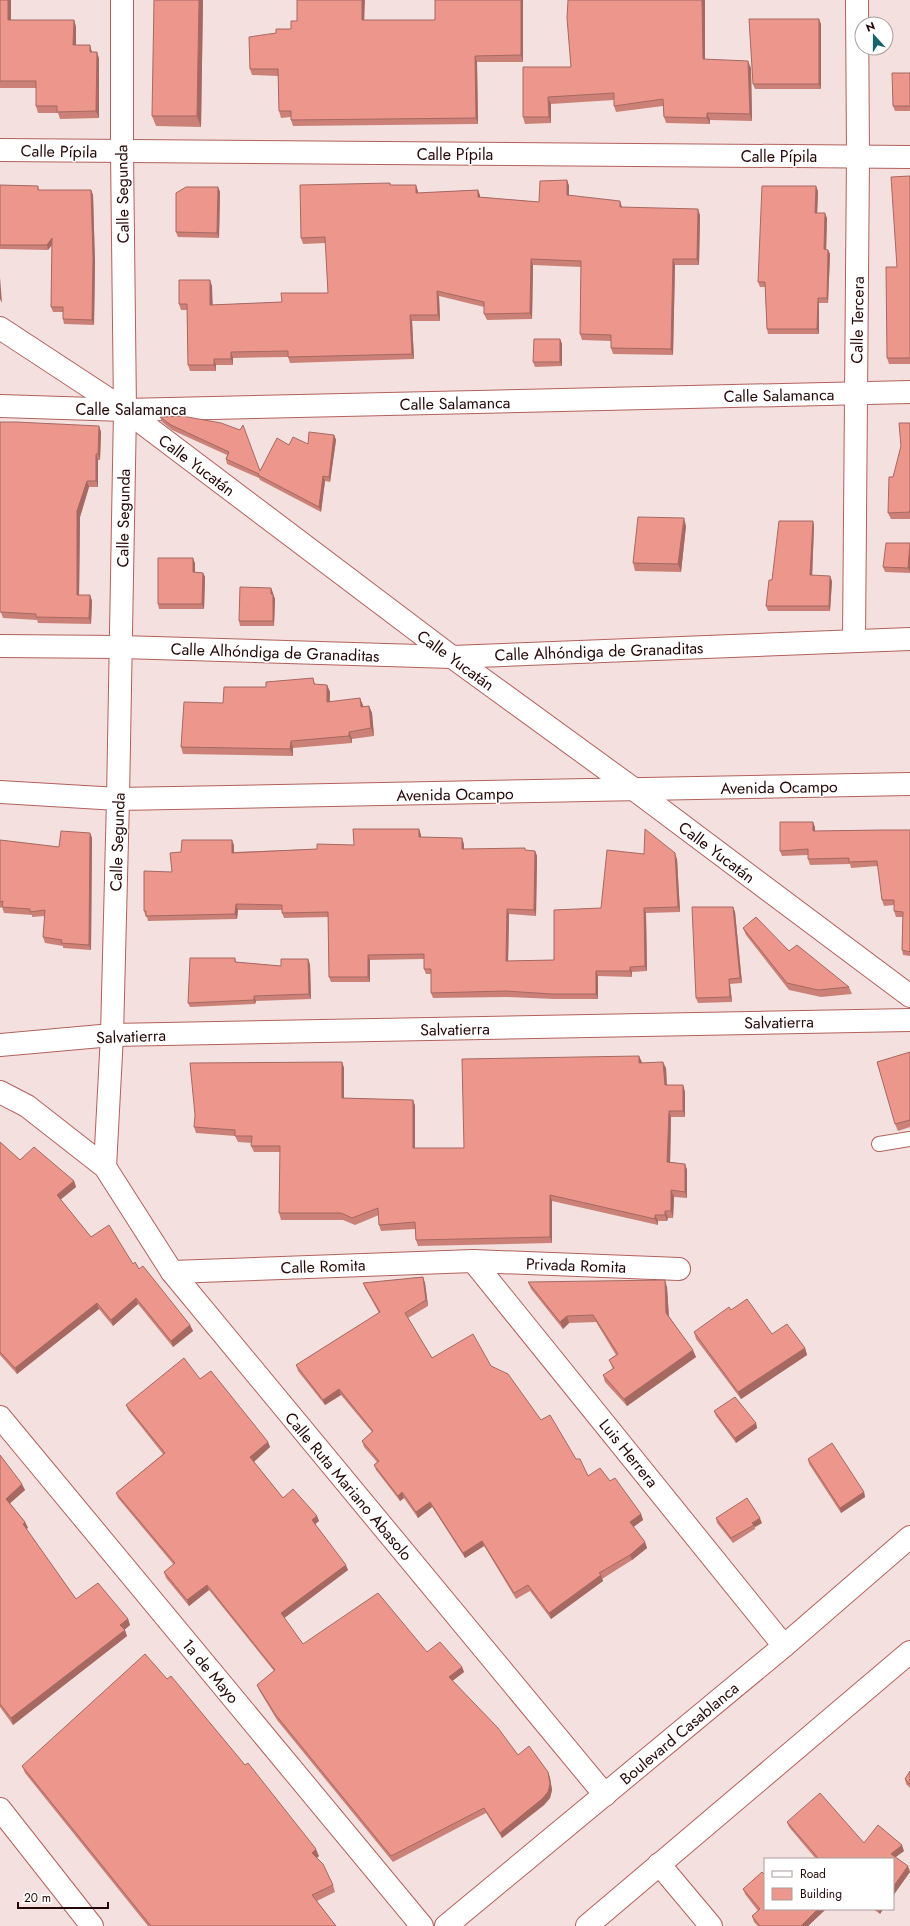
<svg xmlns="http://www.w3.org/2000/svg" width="910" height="1926" font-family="Jost,sans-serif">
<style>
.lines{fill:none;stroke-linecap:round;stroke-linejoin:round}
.service-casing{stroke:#b2615a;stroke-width:16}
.minor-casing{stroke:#b2615a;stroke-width:24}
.tertiary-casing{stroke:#b2615a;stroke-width:24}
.primary-casing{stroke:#b2615a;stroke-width:24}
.service{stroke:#fff;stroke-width:14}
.minor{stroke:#fff;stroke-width:22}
.tertiary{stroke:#fff;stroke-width:22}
.primary{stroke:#fff;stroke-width:22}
.wall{fill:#cb8178}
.shaded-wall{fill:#a56962}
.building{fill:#ec968c;stroke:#a56962}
.labels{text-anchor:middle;stroke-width:3;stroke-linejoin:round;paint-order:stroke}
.street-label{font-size:16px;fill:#250706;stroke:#fff}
</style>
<rect width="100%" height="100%" fill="#f4e1df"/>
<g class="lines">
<!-- service casing -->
<g class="service-casing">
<path id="service" d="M 879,1144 L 910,1139"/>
</g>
<!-- minor casing -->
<g class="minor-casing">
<g id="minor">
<path d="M 0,150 L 910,157"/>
<path d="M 0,328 L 125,410 L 452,657 L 635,790 L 910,996"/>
<path d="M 0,406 L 125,410 L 910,392"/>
<path d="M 854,640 L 858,156 L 857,0"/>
<path d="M 0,646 L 121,647 L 452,657 L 910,639"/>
<path d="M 0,792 L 118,799 L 910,784"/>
<path d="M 0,1045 L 112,1035 L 910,1020"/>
<path d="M 0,1092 L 27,1106 L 105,1167 L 172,1272 L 605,1795"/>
<path d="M 105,1167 L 112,1035 L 118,799 L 125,410 L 122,151 L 122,0"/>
<path d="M 473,1261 L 784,1646"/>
<path d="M 172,1272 L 473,1261 L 679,1269"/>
<path d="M 0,1417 L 422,1926"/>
<path d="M 659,1864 L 711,1926"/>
</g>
</g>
<!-- tertiary casing -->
<g class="tertiary-casing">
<path id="tertiary" d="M 0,1809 L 92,1926"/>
</g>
<!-- primary casing -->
<g class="primary-casing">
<g id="primary">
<path d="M 446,1926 L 784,1646 L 910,1537"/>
<path d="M 587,1926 L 910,1652"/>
</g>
</g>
<!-- service -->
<use href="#service" class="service"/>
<!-- minor -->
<use href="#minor" class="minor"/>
<!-- tertiary -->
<use href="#tertiary" class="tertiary"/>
<!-- primary -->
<use href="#primary" class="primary"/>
</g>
<!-- wall -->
<g class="wall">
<path d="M 0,0 L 11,0 L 11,20 L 74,20 L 76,27 L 76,45 L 92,52 L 97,52 L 99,59 L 99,118 L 60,119 L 58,113 L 38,113 L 36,106 L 36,88 L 0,88 Z"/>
<path d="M 203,0 L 201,127 L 156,126 L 152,116 Z"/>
<path d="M 435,0 L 523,0 L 523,62 L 477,62 L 478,124 L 293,126 L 291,120 L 291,117 L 281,118 L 279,111 L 278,76 L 252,75 L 250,69 L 276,33 L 291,29 L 364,20 L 435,20 Z"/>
<path d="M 568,0 L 705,0 L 705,59 L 751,68 L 752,121 L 710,120 L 710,124 L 666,123 L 664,117 L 663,106 L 616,112 L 614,106 L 614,100 L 551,104 L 551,123 L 525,124 L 523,117 L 571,67 Z"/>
<path d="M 821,24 L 821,89 L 755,89 L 753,84 Z"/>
<path d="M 910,73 L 910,111 L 895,111 L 893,106 Z"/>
<path d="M 910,176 L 910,364 L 889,364 L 887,358 L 897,267 Z"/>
<path d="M 567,180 L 569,186 L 569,195 L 622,207 L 700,215 L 699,265 L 675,265 L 673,355 L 613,354 L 611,348 L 611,341 L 582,340 L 580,334 L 581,267 L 533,265 L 532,319 L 487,320 L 484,314 L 484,307 L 439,296 L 440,321 L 412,321 L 414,359 L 290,363 L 288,357 L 233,358 L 233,365 L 216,365 L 216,371 L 190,371 L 188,365 L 187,310 L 181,310 L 179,304 L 212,286 L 212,305 L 282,302 L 328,293 L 326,243 L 303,244 L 301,238 L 390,183 L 391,185 L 418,191 L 418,193 L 478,190 L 480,197 L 539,202 Z"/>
<path d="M 0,185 L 38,186 L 39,190 L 91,190 L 93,195 L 95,263 L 94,325 L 64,324 L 63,319 L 63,312 L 53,312 L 51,307 L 52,245 L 48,250 L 0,249 Z"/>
<path d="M 218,187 L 220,192 L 219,238 L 178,237 L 176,232 Z"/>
<path d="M 818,191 L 817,213 L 827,218 L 826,250 L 828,250 L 830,254 L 828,303 L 819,303 L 819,334 L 768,334 L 767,329 L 765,287 L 760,287 L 758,282 Z"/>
<path d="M 560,339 L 562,344 L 562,366 L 535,367 L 533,362 Z"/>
<path d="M 182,416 L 260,471 L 289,445 L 308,444 L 334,435 L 336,440 L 330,482 L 325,481 L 321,512 L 260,480 L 259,478 L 227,464 L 226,459 L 227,455 L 172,430 L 162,422 L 160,417 Z"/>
<path d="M 910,423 L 910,519 L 891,519 L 888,513 L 893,477 Z"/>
<path d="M 99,426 L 101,432 L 100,460 L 98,460 L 98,487 L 89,487 L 80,517 L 79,595 L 90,595 L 92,601 L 91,624 L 38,623 L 37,620 L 3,618 L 0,610 Z"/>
<path d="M 813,521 L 814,526 L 812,575 L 832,581 L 830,611 L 768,611 L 766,606 L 772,580 Z"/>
<path d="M 686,526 L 681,572 L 635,571 L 633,563 Z"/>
<path d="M 910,543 L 910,573 L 885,572 L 883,567 Z"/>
<path d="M 195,563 L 195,572 L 203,573 L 205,577 L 204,609 L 159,609 L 158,604 Z"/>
<path d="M 271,588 L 275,599 L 274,626 L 240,626 L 239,621 Z"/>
<path d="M 313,678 L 315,684 L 327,685 L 330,692 L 330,702 L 363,705 L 363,707 L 369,706 L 372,713 L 374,736 L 352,739 L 352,743 L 293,748 L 293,756 L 183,754 L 181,747 L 223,703 L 266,687 Z"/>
<path d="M 815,827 L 815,831 L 910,830 L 910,956 L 903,955 L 902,950 L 903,917 L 896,917 L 894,911 L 894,905 L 884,906 L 882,900 L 878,866 L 851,868 L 850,864 L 810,865 L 808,859 L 808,855 L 782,856 L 780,851 Z"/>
<path d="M 419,829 L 421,835 L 421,837 L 464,844 L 464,849 L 535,851 L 537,856 L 536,916 L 509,914 L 508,961 L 554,960 L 601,908 L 677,859 L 680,912 L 646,913 L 647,971 L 632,972 L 632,977 L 598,976 L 598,999 L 554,999 L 507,997 L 433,998 L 431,993 L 431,974 L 426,974 L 424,969 L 424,959 L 370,960 L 370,982 L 331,982 L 329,977 L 328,917 L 284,918 L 282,913 L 282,910 L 238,910 L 237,919 L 148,921 L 147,917 L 146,917 L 144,911 L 172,872 L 234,845 L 234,852 L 317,849 L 354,845 Z"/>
<path d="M 90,833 L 92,838 L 91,950 L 63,948 L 63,946 L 45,943 L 43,937 L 45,916 L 32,917 L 32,915 L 4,913 L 2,907 L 0,908 L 0,840 L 59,847 Z"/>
<path d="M 733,907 L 735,912 L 742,983 L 730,984 L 732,1002 L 698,1003 L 696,998 Z"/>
<path d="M 743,928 L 789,951 L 849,987 L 852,994 L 821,997 L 789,990 L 746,935 Z"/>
<path d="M 235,958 L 236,962 L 281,966 L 310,964 L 311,999 L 256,1001 L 255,1004 L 190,1007 L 188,1003 Z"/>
<path d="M 910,1052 L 910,1127 L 898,1131 L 895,1124 Z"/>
<path d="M 342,1062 L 344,1068 L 344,1098 L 413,1100 L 415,1106 L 415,1148 L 464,1148 L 642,1062 L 642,1063 L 666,1068 L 667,1085 L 683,1085 L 685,1092 L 685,1117 L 671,1117 L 670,1162 L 685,1164 L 687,1170 L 687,1198 L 674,1197 L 673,1218 L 668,1218 L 667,1221 L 658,1221 L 658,1225 L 552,1201 L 552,1243 L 418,1246 L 416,1240 L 415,1229 L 381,1231 L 379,1225 L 379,1215 L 355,1225 L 343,1220 L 281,1220 L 279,1213 L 280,1152 L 254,1152 L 251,1146 L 252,1143 L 238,1142 L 235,1136 L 196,1133 L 194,1127 Z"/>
<path d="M 0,1142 L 20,1160 L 74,1181 L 76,1187 L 60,1199 L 91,1237 L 133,1264 L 190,1325 L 193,1331 L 173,1347 L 138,1304 L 113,1326 L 99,1309 L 17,1374 L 0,1355 Z"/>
<path d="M 423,1277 L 425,1283 L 428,1306 L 408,1318 L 432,1358 L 491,1366 L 576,1459 L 588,1476 L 610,1481 L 641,1514 L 643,1520 L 633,1527 L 645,1542 L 647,1548 L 632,1560 L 602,1579 L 603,1581 L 551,1619 L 530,1591 L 516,1599 L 484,1546 L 465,1558 L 432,1507 L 418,1518 L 404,1498 L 400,1501 L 376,1470 L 374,1465 L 377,1462 L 364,1447 L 362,1441 L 372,1432 L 341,1395 L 325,1405 L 298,1371 L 296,1365 L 379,1313 L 365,1288 L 363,1283 Z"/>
<path d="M 528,1282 L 667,1287 L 669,1316 L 696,1357 L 627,1406 L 605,1382 L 603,1375 L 613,1369 L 609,1360 L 616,1355 L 596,1322 L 569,1323 L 563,1329 L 531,1289 Z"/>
<path d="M 731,1310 L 772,1334 L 805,1348 L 807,1355 L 741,1399 L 696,1339 L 694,1332 Z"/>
<path d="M 200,1379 L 268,1442 L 270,1447 L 254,1462 L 283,1498 L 317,1516 L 319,1521 L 315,1524 L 348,1570 L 284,1618 L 303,1644 L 427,1652 L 462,1667 L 464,1672 L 452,1681 L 518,1755 L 548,1772 L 550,1778 L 552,1790 L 550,1798 L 544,1805 L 502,1838 L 486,1813 L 393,1862 L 277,1720 L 259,1690 L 257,1685 L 274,1671 L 209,1590 L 189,1606 L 166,1578 L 164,1572 L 174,1565 L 118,1498 L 116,1493 L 163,1454 L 128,1410 L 126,1405 Z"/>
<path d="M 714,1411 L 756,1423 L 757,1428 L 736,1443 L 716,1416 Z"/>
<path d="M 0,1455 L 25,1490 L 10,1503 L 25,1522 L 28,1528 L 26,1529 L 76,1599 L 128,1619 L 130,1625 L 124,1630 L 127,1636 L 13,1725 L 0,1707 Z"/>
<path d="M 808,1459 L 864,1492 L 865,1497 L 841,1513 L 809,1464 Z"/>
<path d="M 716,1518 L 762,1523 L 755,1527 L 755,1529 L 733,1543 L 717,1523 Z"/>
<path d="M 22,1766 L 319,1856 L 317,1858 L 333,1885 L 335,1892 L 317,1901 L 336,1926 L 148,1926 L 25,1773 Z"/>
<path d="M 910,1771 L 910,1788 L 906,1784 L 905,1779 Z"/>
<path d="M 787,1822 L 864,1843 L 904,1851 L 893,1859 L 816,1859 L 789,1827 Z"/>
<path d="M 743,1889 L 765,1909 L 826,1909 L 808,1926 L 758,1926 L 754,1922 L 752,1916 L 758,1911 L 745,1894 Z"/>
<path d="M 873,1909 L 883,1909 L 880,1914 Z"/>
</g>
<!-- shaded-wall -->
<g class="shaded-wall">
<path d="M 8,0 L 11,0 L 11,27 L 8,20 Z"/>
<path d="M 199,0 L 203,0 L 201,127 L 197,116 Z"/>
<path d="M 362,0 L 365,0 L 364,26 L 362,20 Z"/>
<path d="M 521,0 L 523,0 L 523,62 L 521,55 Z"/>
<path d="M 702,0 L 705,0 L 705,65 L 703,59 Z"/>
<path d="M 819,19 L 821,24 L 821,89 L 819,84 Z"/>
<path d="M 74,20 L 76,27 L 76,52 L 73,45 Z"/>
<path d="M 90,45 L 92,52 L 90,52 Z"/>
<path d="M 97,52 L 99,59 L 99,118 L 96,111 Z"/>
<path d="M 475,56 L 477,62 L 478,124 L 476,118 Z"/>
<path d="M 748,61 L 751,68 L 752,121 L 750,114 Z"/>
<path d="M 548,97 L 551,104 L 551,123 L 549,117 Z"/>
<path d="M 707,113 L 710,120 L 710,124 L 707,118 Z"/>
<path d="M 567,180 L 569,186 L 569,201 L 567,195 Z"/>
<path d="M 416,185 L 418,191 L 418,199 L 416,193 Z"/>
<path d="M 816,186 L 818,191 L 817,218 L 815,213 Z"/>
<path d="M 218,187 L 220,192 L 219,238 L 217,233 Z"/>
<path d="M 91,190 L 93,195 L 95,263 L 94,325 L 92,320 Z"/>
<path d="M 478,190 L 480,195 L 480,203 L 478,197 Z"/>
<path d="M 620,201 L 622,207 L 622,213 L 620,207 Z"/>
<path d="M 698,209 L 700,215 L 699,265 L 697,259 Z"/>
<path d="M 825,213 L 827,218 L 826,254 L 824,249 Z"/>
<path d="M 52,238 L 54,242 L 48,250 L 47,245 Z"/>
<path d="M 828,250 L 830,254 L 828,303 L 827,298 Z"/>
<path d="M 531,259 L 533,265 L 532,319 L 530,313 Z"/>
<path d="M 673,259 L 675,265 L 673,355 L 671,349 Z"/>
<path d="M 0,277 L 2,303 L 0,299 Z"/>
<path d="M 210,280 L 212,286 L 213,311 L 210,305 Z"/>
<path d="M 437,291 L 439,296 L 440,321 L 438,315 Z"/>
<path d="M 818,298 L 819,303 L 819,334 L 817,329 Z"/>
<path d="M 410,315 L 412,321 L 414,359 L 412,354 Z"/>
<path d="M 560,339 L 562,344 L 562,366 L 560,362 Z"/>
<path d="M 231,352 L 233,358 L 233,365 L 231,359 Z"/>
<path d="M 214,359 L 216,365 L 216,371 L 214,365 Z"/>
<path d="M 99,426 L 101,432 L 100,460 L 98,454 Z"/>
<path d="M 334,435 L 336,440 L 330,482 L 329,477 Z"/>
<path d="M 96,454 L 98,460 L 98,487 L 96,481 Z"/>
<path d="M 323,476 L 325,481 L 321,512 L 319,507 Z"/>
<path d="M 87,481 L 89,487 L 80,517 L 79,601 L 77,595 L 77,511 Z"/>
<path d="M 684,518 L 686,526 L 681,572 L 678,564 Z"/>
<path d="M 813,521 L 814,526 L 812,580 L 810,575 Z"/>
<path d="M 910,543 L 910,572 L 908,568 Z"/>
<path d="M 193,558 L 195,563 L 195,577 L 193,572 Z"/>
<path d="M 203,573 L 205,577 L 204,609 L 202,604 Z"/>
<path d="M 830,576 L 832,581 L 830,611 L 829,606 Z"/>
<path d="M 271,588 L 273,593 L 273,599 L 271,594 Z"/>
<path d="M 273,594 L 275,599 L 274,626 L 273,621 Z"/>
<path d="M 90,595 L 92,601 L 91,624 L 89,618 Z"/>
<path d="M 327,685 L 330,692 L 329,709 L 327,702 Z"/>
<path d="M 360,698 L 363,705 L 364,714 L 361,707 Z"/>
<path d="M 369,706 L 372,713 L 374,736 L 371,728 Z"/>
<path d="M 349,732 L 352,739 L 352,743 L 349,736 Z"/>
<path d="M 291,741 L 293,748 L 293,756 L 290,749 Z"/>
<path d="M 813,822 L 815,827 L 815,836 L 813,831 Z"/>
<path d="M 419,829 L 421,835 L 421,842 L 419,837 Z"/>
<path d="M 90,833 L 92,838 L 91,950 L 89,945 Z"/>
<path d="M 462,838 L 464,844 L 464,854 L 462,849 Z"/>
<path d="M 232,840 L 234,845 L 234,858 L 232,853 Z"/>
<path d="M 535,851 L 537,856 L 536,916 L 534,910 Z"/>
<path d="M 675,853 L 677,859 L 680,912 L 678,907 Z"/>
<path d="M 236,904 L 238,910 L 237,919 L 235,914 Z"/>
<path d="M 733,907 L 735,912 L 742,983 L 740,978 Z"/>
<path d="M 644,908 L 646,913 L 647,971 L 645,966 Z"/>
<path d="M 507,909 L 509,914 L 508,966 L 506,961 Z"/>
<path d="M 368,955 L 370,960 L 370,982 L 368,977 Z"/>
<path d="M 308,959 L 310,964 L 311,999 L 309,994 Z"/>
<path d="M 630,967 L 632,972 L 632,977 L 630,971 Z"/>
<path d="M 596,971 L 598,976 L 598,999 L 596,994 Z"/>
<path d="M 729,979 L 730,984 L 732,1002 L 730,997 Z"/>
<path d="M 254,996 L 256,1001 L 255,1004 L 254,1000 Z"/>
<path d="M 639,1056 L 642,1062 L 642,1070 L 639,1063 Z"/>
<path d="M 342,1062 L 344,1068 L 344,1105 L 342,1098 Z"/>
<path d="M 663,1062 L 666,1068 L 667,1092 L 665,1085 Z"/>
<path d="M 683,1085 L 685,1092 L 685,1117 L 683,1111 Z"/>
<path d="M 413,1100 L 415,1106 L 415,1155 L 413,1148 Z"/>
<path d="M 669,1111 L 671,1117 L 670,1169 L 667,1162 Z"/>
<path d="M 685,1164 L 687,1170 L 687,1198 L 685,1192 Z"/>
<path d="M 74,1181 L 76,1187 L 59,1201 L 57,1195 Z"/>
<path d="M 671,1190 L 674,1197 L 673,1218 L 671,1211 Z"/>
<path d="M 550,1195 L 552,1201 L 552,1243 L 550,1237 Z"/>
<path d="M 665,1211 L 668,1218 L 667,1221 L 665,1215 Z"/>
<path d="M 655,1215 L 658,1221 L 658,1225 L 655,1219 Z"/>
<path d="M 423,1277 L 425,1283 L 428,1306 L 426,1300 Z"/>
<path d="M 665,1280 L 667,1287 L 669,1320 L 666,1313 Z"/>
<path d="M 136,1298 L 138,1304 L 113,1326 L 111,1320 Z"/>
<path d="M 97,1303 L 99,1309 L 17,1374 L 15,1368 Z"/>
<path d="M 567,1316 L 569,1323 L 563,1329 L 560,1322 Z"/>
<path d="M 190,1325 L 193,1331 L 173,1347 L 171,1341 Z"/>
<path d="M 805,1348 L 807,1355 L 741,1399 L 738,1392 Z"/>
<path d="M 693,1350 L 696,1357 L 627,1406 L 624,1399 Z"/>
<path d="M 339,1389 L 341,1395 L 325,1405 L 323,1400 Z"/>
<path d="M 756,1423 L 757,1428 L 736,1443 L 735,1438 Z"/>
<path d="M 268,1442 L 270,1447 L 252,1463 L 250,1457 Z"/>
<path d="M 22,1484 L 25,1490 L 8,1505 L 6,1499 Z"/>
<path d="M 402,1492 L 404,1498 L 400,1501 L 398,1496 Z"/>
<path d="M 864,1492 L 865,1497 L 841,1513 L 840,1508 Z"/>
<path d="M 430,1502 L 432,1507 L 418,1518 L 416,1512 Z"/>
<path d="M 641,1514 L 643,1520 L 632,1528 L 630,1522 Z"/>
<path d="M 317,1516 L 319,1521 L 314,1525 L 312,1520 Z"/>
<path d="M 760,1518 L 762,1523 L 755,1527 L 752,1523 Z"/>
<path d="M 25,1522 L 28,1528 L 25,1530 L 23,1524 Z"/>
<path d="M 482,1541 L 484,1546 L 465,1558 L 463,1553 Z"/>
<path d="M 645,1542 L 647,1548 L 632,1560 L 630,1555 Z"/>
<path d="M 346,1565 L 348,1570 L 283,1619 L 281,1613 Z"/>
<path d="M 601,1575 L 603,1581 L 551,1619 L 549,1613 Z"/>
<path d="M 207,1585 L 209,1590 L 189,1606 L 187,1600 Z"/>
<path d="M 128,1619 L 130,1625 L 123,1631 L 120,1625 Z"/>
<path d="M 125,1630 L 127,1636 L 13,1725 L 11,1718 Z"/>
<path d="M 462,1667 L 464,1672 L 451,1682 L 449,1677 Z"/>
<path d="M 548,1772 L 550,1778 L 552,1790 L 550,1798 L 544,1805 L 502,1838 L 500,1833 Z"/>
<path d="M 902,1845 L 904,1851 L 893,1859 L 891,1854 Z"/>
<path d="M 316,1849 L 319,1856 L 314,1860 L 312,1853 Z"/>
<path d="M 908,1866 L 910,1872 L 893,1896 L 893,1887 Z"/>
<path d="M 818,1909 L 826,1909 L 808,1926 L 801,1926 Z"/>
<path d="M 878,1909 L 883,1909 L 880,1914 Z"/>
</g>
<!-- building -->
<g class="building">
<path d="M 0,0 L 8,0 L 8,20 L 74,20 L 73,45 L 90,45 L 90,52 L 97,52 L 96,111 L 57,112 L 57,106 L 36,106 L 36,81 L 0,81 Z"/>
<path d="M 154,0 L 199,0 L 197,116 L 152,116 Z"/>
<path d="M 297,0 L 362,0 L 362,20 L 435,20 L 435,0 L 521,0 L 521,55 L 475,56 L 476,118 L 291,120 L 291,111 L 279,111 L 278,69 L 250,69 L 249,37 L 276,33 L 276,29 L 291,29 L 291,21 L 297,21 Z"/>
<path d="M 568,0 L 702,0 L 703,59 L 748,61 L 750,114 L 707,113 L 707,118 L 664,117 L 663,99 L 614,106 L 614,93 L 548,97 L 549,117 L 523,117 L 523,67 L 571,67 L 567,18 Z"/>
<path d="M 749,19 L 819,19 L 819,84 L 753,84 Z"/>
<path d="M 892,73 L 910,73 L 910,106 L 893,106 Z"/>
<path d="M 910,176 L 910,358 L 887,358 L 886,267 L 897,267 L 891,177 Z"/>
<path d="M 567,180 L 567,195 L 620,201 L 620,207 L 698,209 L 697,259 L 673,259 L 671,349 L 611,348 L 611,335 L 580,334 L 581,261 L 531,259 L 530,313 L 484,314 L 484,302 L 437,291 L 438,315 L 410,315 L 412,354 L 288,357 L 288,351 L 231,352 L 231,359 L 214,359 L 214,365 L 188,365 L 187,304 L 179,304 L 179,280 L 210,280 L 210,305 L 282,302 L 281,293 L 328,293 L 325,237 L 301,238 L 300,185 L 390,183 L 390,185 L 416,185 L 416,193 L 478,190 L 478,197 L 539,202 L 540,181 Z"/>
<path d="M 0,185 L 38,186 L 38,190 L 91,190 L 93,258 L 92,320 L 63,319 L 63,307 L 51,307 L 52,238 L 47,245 L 0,245 Z"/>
<path d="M 762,186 L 816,186 L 815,213 L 825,213 L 824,249 L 828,250 L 827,298 L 818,298 L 817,329 L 767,329 L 765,282 L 758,282 Z"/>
<path d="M 186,187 L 218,187 L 217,233 L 176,232 L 176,193 Z"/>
<path d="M 534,339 L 560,339 L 560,362 L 533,362 Z"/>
<path d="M 182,416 L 221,423 L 240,430 L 243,425 L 260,471 L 277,438 L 289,445 L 293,437 L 308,444 L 309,432 L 334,435 L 329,477 L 323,476 L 319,507 L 258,475 L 259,474 L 226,459 L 229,452 L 171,425 L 160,417 Z"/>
<path d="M 0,422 L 16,422 L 99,426 L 98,454 L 96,454 L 96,481 L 87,481 L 77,511 L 77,595 L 90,595 L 89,618 L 36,617 L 36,614 L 0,612 Z"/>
<path d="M 899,423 L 910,423 L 910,512 L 888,513 L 889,477 L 893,477 L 901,446 Z"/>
<path d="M 638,517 L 684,518 L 678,564 L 633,563 Z"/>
<path d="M 779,521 L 813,521 L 810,575 L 830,576 L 829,606 L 766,606 L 769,580 L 772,580 Z"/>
<path d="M 886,543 L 910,543 L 908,568 L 883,567 Z"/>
<path d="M 158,558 L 193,558 L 193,572 L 203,573 L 202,604 L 158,604 Z"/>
<path d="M 240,587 L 271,588 L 271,594 L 273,594 L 273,621 L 239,621 Z"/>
<path d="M 313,678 L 314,684 L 327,685 L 327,702 L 360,698 L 361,707 L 369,706 L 371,728 L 349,732 L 349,736 L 291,741 L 290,749 L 181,747 L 184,702 L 223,703 L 224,687 L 266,687 L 266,682 Z"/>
<path d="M 780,822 L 813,822 L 813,831 L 883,830 L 910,830 L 910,952 L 902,950 L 903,912 L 894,911 L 894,900 L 882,900 L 877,861 L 849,862 L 849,858 L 808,859 L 808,849 L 780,851 Z"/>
<path d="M 353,829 L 419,829 L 419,837 L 462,838 L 462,849 L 525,848 L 525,850 L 535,851 L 534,910 L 507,909 L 506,961 L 554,960 L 554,910 L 601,908 L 607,850 L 644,854 L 645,829 L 675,853 L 678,907 L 644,908 L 645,966 L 630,967 L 630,971 L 596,971 L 596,994 L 552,994 L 505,991 L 431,993 L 431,969 L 424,969 L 424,954 L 368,955 L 368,977 L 329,977 L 328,912 L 282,913 L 282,905 L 236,904 L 235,914 L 146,916 L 146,911 L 144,911 L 144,871 L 172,872 L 170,853 L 181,852 L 182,840 L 232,840 L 232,853 L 317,849 L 317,844 L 354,845 Z"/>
<path d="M 61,831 L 90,833 L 89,945 L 61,943 L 62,940 L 43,937 L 45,910 L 30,912 L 30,909 L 2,907 L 3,901 L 0,902 L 0,840 L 59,847 Z"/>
<path d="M 692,907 L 733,907 L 740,978 L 729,979 L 730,997 L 696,998 Z"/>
<path d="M 756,917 L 789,951 L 797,945 L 849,987 L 818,990 L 787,983 L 743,928 Z"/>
<path d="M 190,958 L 235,958 L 235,962 L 281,966 L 281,959 L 308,959 L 309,994 L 254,996 L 254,1000 L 188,1003 Z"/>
<path d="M 910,1052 L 910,1120 L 895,1124 L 877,1062 Z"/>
<path d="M 639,1056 L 639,1063 L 663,1062 L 665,1085 L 683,1085 L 683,1111 L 669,1111 L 667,1162 L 685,1164 L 685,1192 L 671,1190 L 671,1211 L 665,1211 L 665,1215 L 655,1215 L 655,1219 L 550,1195 L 550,1237 L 416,1240 L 415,1222 L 379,1225 L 378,1208 L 352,1218 L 341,1213 L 279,1213 L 280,1146 L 251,1146 L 252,1136 L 235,1136 L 235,1130 L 194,1127 L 195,1115 L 190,1063 L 342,1062 L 342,1098 L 413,1100 L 413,1148 L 464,1148 L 462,1059 Z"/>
<path d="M 0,1142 L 20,1160 L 34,1147 L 74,1181 L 57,1195 L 91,1237 L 109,1225 L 133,1264 L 135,1262 L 139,1269 L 143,1266 L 190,1325 L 171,1341 L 136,1298 L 111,1320 L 97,1303 L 15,1368 L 0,1352 Z"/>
<path d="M 423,1277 L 426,1300 L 405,1313 L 432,1358 L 473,1334 L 491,1366 L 508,1374 L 541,1420 L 550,1415 L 576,1459 L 580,1459 L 588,1476 L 600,1468 L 610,1481 L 615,1478 L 641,1514 L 630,1522 L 645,1542 L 630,1555 L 599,1573 L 601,1575 L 549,1613 L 528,1585 L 514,1593 L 482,1541 L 463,1553 L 430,1502 L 416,1512 L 402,1492 L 398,1496 L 374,1465 L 379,1461 L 362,1441 L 373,1431 L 339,1389 L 323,1400 L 296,1365 L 380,1312 L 363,1283 Z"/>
<path d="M 665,1280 L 666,1313 L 693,1350 L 624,1399 L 603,1375 L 614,1368 L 609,1360 L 618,1354 L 593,1315 L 567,1316 L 560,1322 L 528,1282 Z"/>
<path d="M 747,1299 L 772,1334 L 787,1324 L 805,1348 L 738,1392 L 694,1332 L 729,1307 L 731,1310 Z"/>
<path d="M 184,1358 L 200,1379 L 211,1371 L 268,1442 L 250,1457 L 283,1498 L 293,1489 L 317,1516 L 312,1520 L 346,1565 L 281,1613 L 303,1644 L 378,1593 L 427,1652 L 440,1642 L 462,1667 L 449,1677 L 498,1728 L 518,1755 L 529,1746 L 548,1772 L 550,1784 L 548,1792 L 542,1799 L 500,1833 L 484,1808 L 391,1856 L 275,1714 L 257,1685 L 275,1670 L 207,1585 L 187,1600 L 164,1572 L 175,1563 L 116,1493 L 165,1453 L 126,1405 Z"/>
<path d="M 735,1397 L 756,1423 L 735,1438 L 714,1411 Z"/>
<path d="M 832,1443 L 864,1492 L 840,1508 L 808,1459 Z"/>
<path d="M 0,1455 L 22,1484 L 6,1499 L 25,1522 L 23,1524 L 76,1599 L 98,1583 L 128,1619 L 120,1625 L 125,1630 L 11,1718 L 0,1704 Z"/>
<path d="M 747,1498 L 760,1518 L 752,1523 L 754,1525 L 731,1538 L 716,1518 Z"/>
<path d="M 145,1654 L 167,1679 L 171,1676 L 245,1765 L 248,1763 L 316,1849 L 312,1853 L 323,1864 L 333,1885 L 312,1895 L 336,1926 L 151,1926 L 22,1766 Z"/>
<path d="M 910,1771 L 910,1784 L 905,1779 Z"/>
<path d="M 820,1793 L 864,1843 L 878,1825 L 902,1845 L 891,1854 L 908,1866 L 893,1887 L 893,1859 L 819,1859 L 787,1822 Z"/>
<path d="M 762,1872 L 765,1875 L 765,1909 L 818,1909 L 801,1926 L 760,1926 L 752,1916 L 760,1909 L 743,1889 Z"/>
</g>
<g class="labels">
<!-- street labels -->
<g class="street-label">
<text transform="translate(59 151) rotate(1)" y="6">Calle Pípila</text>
<text x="455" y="160">Calle Pípila</text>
<text x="779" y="162">Calle Pípila</text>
<text transform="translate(122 194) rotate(-91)" y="6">Calle Segunda</text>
<text transform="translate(857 320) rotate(-89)" y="6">Calle Tercera</text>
<text transform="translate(779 395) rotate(-1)" y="6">Calle Salamanca</text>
<text transform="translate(455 403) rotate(-1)" y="6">Calle Salamanca</text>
<text x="131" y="415">Calle Salamanca</text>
<text transform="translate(197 465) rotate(37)" y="6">Calle Yucatán</text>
<text transform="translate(123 518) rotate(-89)" y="6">Calle Segunda</text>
<text transform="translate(599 651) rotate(-2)" y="6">Calle Alhóndiga de Granaditas</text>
<text transform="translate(275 652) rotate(2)" y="6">Calle Alhóndiga de Granaditas</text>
<text transform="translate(456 660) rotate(36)" y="6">Calle Yucatán</text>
<text transform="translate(779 787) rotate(-1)" y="6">Avenida Ocampo</text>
<text transform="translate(455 794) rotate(-1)" y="6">Avenida Ocampo</text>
<text transform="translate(117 842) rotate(-88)" y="6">Calle Segunda</text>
<text transform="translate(717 852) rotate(37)" y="6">Calle Yucatán</text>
<text transform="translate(779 1022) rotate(-1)" y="6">Salvatierra</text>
<text transform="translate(455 1029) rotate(-1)" y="6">Salvatierra</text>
<text transform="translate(131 1036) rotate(-2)" y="6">Salvatierra</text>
<text transform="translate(576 1265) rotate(2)" y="6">Privada Romita</text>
<text transform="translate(323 1266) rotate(-2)" y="6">Calle Romita</text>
<text transform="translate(629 1453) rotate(51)" y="6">Luis Herrera</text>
<text transform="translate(349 1486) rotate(50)" y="6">Calle Ruta Mariano Abasolo</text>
<text transform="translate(211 1671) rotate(50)" y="6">1a de Mayo</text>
<text transform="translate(679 1733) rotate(-40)" y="6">Boulevard Casablanca</text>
</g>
</g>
<!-- legend -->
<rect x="764" y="1858" width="130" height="52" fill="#ffffff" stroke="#a89c9b"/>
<rect x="772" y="1871" width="20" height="6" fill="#ffffff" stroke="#a89c9b"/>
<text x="800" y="1878" font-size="12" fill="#250706">Road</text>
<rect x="772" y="1888" width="20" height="12" fill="#ec968c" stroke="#a89c9b"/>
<text x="800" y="1898" font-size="12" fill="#250706">Building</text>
<!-- north arrow -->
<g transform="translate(874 36) rotate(339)"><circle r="19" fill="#ffffff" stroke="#a89c9b"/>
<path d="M0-3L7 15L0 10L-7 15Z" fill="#15636b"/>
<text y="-6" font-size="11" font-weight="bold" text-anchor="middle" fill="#250706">N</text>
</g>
<!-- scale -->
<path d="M18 1902v6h90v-6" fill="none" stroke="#250706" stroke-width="2"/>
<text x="24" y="1902" font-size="12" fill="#250706" stroke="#ffffff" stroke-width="3" paint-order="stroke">20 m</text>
</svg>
